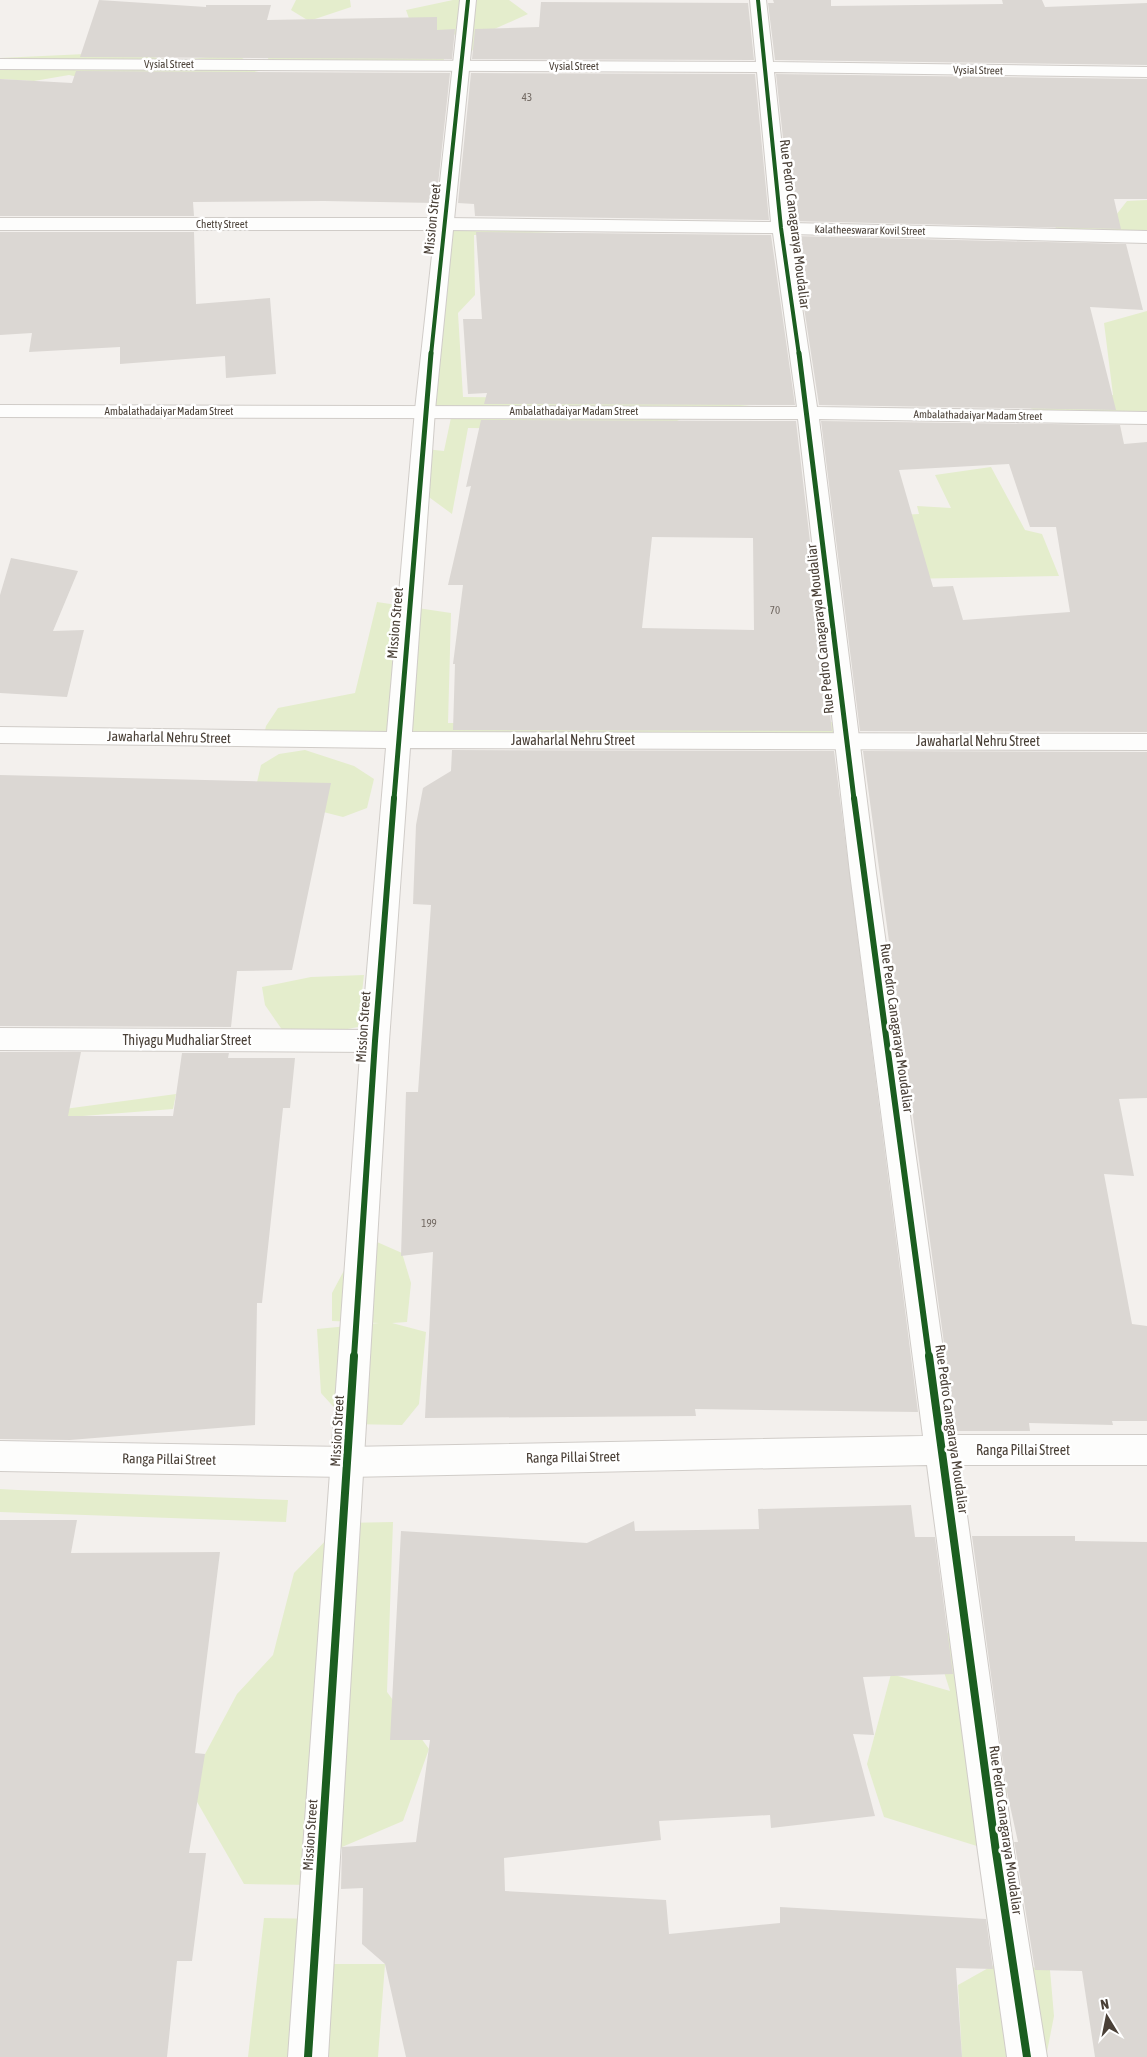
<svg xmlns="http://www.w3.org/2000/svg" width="1147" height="2057" font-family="'Asap Condensed',sans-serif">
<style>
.green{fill:#e4edcc}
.building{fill:#dbd7d3;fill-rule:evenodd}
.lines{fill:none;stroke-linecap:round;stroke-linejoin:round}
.minor-casing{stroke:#d0ccc8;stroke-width:2}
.tertiary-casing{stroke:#d0ccc8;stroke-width:2}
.minor{fill:#fdfdfc;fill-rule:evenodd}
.tertiary{fill:#fdfdfc;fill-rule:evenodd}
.cycleway-far3-casing{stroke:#fff;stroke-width:5.5}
.cycleway-far2-casing{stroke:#fff;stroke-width:8}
.cycleway-far1-casing{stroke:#fff;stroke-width:9}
.cycleway-casing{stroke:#fff;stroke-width:11}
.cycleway-far3{stroke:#1b5e20;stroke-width:4}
.cycleway-far2{stroke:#1b5e20;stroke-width:5}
.cycleway-far1{stroke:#1b5e20;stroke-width:6}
.cycleway{stroke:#1b5e20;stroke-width:8}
.labels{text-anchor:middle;stroke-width:5;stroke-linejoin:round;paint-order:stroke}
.far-street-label{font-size:11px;fill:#4a4037;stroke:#fff}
.number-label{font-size:11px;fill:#706760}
.street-label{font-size:14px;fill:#4a4037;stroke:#fff}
</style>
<rect width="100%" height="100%" fill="#f3f0ed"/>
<!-- green -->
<g class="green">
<path d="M 296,0 L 350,0 L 351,7 L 309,21 L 291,10 Z"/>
<path d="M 453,0 L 509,0 L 528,14 L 490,31 L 471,52 L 464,35 L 444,34 L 439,44 L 444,60 L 314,65 L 267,62 L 271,50 L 418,44 L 406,10 Z"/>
<path d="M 128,52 L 174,61 L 235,54 L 263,70 L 246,74 L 111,84 L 69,75 L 34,81 L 0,79 L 0,58 Z"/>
<path d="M 1147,200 L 1147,235 L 1056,232 L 1055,218 L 1113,219 L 1127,201 Z"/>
<path d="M 448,226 L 615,230 L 474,235 L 475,295 L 458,313 L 463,397 L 677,399 L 782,409 L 432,406 Z"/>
<path d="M 1147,311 L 1147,415 L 1038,413 L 1006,392 L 1036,397 L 1113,395 L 1104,323 Z"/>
<path d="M 452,413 L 686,416 L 661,430 L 468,428 L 452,514 L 422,492 L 425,449 L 444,451 Z"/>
<path d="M 991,467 L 1025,530 L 1042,534 L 1059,576 L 852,580 L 900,515 L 919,514 L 917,506 L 951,508 L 935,475 Z"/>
<path d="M 377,602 L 451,613 L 448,723 L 833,722 L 835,737 L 264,735 L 266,726 L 278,708 L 355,693 Z"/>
<path d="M 305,750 L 354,766 L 374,779 L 367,808 L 343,817 L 288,803 L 255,791 L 261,765 L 279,754 Z"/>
<path d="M 364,975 L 358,1027 L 317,1035 L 285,1034 L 265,1005 L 262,987 L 311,977 Z"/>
<path d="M 176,1094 L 173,1109 L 70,1117 L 5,1143 L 57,1110 Z"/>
<path d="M 377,1242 L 402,1253 L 411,1283 L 407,1322 L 392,1323 L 426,1332 L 419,1404 L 402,1425 L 349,1424 L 321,1393 L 317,1329 L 379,1323 L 332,1321 L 332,1293 L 348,1263 Z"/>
<path d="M 0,1489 L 18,1490 L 288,1500 L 286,1522 L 0,1512 Z"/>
<path d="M 393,1522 L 387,1692 L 429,1749 L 403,1821 L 342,1847 L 320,1885 L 244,1884 L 188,1786 L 237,1694 L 273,1655 L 294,1573 L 343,1523 Z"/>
<path d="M 959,1627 L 1007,1789 L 996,1852 L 884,1817 L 867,1764 L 891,1674 L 950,1691 L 934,1640 Z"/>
<path d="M 264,1918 L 326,1919 L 323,1964 L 385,1964 L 378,2057 L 248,2057 Z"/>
<path d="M 999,1962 L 1050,1970 L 1054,2016 L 1046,2057 L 962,2057 L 958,1985 Z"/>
</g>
<!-- building -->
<g class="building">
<path d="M 99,0 L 206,7 L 206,5 L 271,5 L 267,20 L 437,17 L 437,30 L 455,29 L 452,59 L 80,57 Z"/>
<path d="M 773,0 L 831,0 L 831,6 L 1003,4 L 1002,0 L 1042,0 L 1045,7 L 1147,3 L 1147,65 L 775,60 L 768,3 L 774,3 Z"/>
<path d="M 541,2 L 748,3 L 754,60 L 472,59 L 475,29 L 539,27 Z"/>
<path d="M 76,71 L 450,73 L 436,203 L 324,201 L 193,202 L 194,216 L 0,216 L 0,79 L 72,83 Z"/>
<path d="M 471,73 L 755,74 L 769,220 L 475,216 L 474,204 L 458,203 Z"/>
<path d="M 776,74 L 1147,79 L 1147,199 L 1114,199 L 1121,229 L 792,221 Z"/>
<path d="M 0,232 L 194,232 L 196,304 L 270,298 L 276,374 L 226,378 L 225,356 L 120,364 L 120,347 L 29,352 L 32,333 L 0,335 Z"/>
<path d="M 476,232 L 771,235 L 795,405 L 484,404 L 487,393 L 468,394 L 463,319 L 482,319 Z"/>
<path d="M 793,236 L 1126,244 L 1143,310 L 1090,307 L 1116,410 L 819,405 Z"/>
<path d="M 481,420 L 796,421 L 832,731 L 453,730 L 455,664 L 453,664 L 463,585 L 448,585 L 471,486 L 466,487 ZM 652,537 L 753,538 L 754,630 L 642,628 Z"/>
<path d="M 821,421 L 1120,425 L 1124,444 L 1147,442 L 1147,732 L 860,731 ZM 1009,464 L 1030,527 L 1056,527 L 1070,612 L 963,620 L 953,586 L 933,587 L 899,470 Z"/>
<path d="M 11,558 L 78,571 L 53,631 L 84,630 L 67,697 L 0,693 L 0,595 Z"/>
<path d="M 452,750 L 834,751 L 918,1412 L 695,1409 L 696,1416 L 425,1418 L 433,1252 L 401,1256 L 406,1092 L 418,1092 L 431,905 L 413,904 L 416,825 L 423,788 L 451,771 Z"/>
<path d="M 863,751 L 1147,752 L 1147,1098 L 1119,1099 L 1134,1176 L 1104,1174 L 1132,1324 L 1147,1326 L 1147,1421 L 1112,1421 L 1113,1425 L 1029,1423 L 1030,1431 L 956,1431 Z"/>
<path d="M 0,775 L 331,783 L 292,970 L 237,971 L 231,1027 L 0,1026 Z"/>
<path d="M 0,1052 L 81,1052 L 68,1116 L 173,1116 L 182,1053 L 229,1053 L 228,1058 L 295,1058 L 290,1108 L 283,1108 L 262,1303 L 257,1303 L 255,1425 L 70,1440 L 0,1439 Z"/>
<path d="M 911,1505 L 915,1537 L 935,1537 L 953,1674 L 863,1677 L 874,1735 L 853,1734 L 875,1816 L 771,1828 L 770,1815 L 659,1821 L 661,1840 L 504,1858 L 505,1891 L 666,1900 L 669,1934 L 780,1923 L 780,1907 L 986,1919 L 993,1969 L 956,1968 L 962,2057 L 406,2057 L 385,1964 L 362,1944 L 363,1888 L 341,1889 L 342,1847 L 416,1842 L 430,1740 L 390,1740 L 401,1531 L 587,1543 L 634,1521 L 635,1531 L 759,1529 L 758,1509 Z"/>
<path d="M 0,1520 L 77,1520 L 71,1553 L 220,1552 L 195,1753 L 205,1754 L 189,1853 L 206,1853 L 192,1961 L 177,1961 L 167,2057 L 0,2057 Z"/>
<path d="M 972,1536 L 1075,1536 L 1075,1541 L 1147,1542 L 1147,2057 L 1095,2057 L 1082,1971 L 1035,1970 L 1016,1852 L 1014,1842 L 1018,1842 L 1007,1792 Z"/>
</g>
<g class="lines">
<!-- minor casing -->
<g class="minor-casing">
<g id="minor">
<path d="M 750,0 L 766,0 L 773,62 L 1147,67 L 1147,77 L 774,72 L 790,223 L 1147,231 L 1147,243 L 791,234 L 817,407 L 1147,412 L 1147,424 L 819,419 L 876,873 L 955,1435 L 1147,1435 L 1147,1465 L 960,1465 L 1014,1852 L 1047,2057 L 1007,2057 L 978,1852 L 927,1465 L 347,1477 L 0,1471 L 0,1441 L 347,1447 L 923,1436 L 850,873 L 798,419 L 0,417 L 0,405 L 797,407 L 773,233 L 444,230 L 0,230 L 0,218 L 444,218 L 771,222 L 757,72 L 0,69 L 0,59 L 756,62 Z"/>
<path d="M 0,1028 L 375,1030 L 385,1033 L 389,1041 L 385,1049 L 375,1052 L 0,1050 Z"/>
</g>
</g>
<!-- tertiary casing -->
<g class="tertiary-casing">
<path id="tertiary" d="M 460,0 L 476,0 L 435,410 L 412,732 L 1147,734 L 1147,750 L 410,748 L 389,1041 L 328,2057 L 288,2057 L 361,1041 L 386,748 L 0,743 L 0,727 L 387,732 L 415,410 Z"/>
</g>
<!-- minor -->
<use href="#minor" class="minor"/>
<!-- tertiary -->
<use href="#tertiary" class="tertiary"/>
<!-- cycleway-far3 casing -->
<g class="cycleway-far3-casing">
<g id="cycleway-far3">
<path d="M 758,0 L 781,228 L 799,355"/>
<path d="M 431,355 L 468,0"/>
</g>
</g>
<!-- cycleway-far2 casing -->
<g class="cycleway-far2-casing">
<g id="cycleway-far2">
<path d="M 799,353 L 854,799"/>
<path d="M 394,799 L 431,353"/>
</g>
</g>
<!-- cycleway-far1 casing -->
<g class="cycleway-far1-casing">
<g id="cycleway-far1">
<path d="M 854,798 L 929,1357"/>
<path d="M 354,1357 L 375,1041 L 394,798"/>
</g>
</g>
<!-- cycleway casing -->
<g class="cycleway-casing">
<g id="cycleway">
<path d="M 929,1356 L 996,1852 L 1027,2057"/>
<path d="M 308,2057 L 354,1356"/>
</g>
</g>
<!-- cycleway-far3 -->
<use href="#cycleway-far3" class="cycleway-far3"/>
<!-- cycleway-far2 -->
<use href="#cycleway-far2" class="cycleway-far2"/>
<!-- cycleway-far1 -->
<use href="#cycleway-far1" class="cycleway-far1"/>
<!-- cycleway -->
<use href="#cycleway" class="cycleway"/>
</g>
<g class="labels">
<!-- far-street labels -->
<g class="far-street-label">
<text x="169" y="68">Vysial Street</text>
<text x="574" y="70">Vysial Street</text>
<text transform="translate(978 70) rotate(1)" y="4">Vysial Street</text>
<text x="222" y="228">Chetty Street</text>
<text transform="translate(870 230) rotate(1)" y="4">Kalatheeswarar Kovil Street</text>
<text x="169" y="415">Ambalathadaiyar Madam Street</text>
<text x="574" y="415">Ambalathadaiyar Madam Street</text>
<text transform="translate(978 415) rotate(1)" y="4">Ambalathadaiyar Madam Street</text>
</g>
<!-- number labels -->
<g class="number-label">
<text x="527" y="101">43</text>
<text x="775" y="614">70</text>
<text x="429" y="1227">199</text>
</g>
<!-- street labels -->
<g class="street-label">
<text transform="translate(432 219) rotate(-84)" y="5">Mission Street</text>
<text transform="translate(795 224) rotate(83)" y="5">Rue Pedro Canagaraya Moudaliar</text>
<text transform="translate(395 623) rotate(-85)" y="5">Mission Street</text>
<text transform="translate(820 629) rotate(-96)" y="5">Rue Pedro Canagaraya Moudaliar</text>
<text transform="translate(169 737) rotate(1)" y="5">Jawaharlal Nehru Street</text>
<text x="573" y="745">Jawaharlal Nehru Street</text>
<text x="978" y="746">Jawaharlal Nehru Street</text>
<text transform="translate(363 1027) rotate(-86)" y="5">Mission Street</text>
<text transform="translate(897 1028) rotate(82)" y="5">Rue Pedro Canagaraya Moudaliar</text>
<text x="187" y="1045">Thiyagu Mudhaliar Street</text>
<text transform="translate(952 1429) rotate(82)" y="5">Rue Pedro Canagaraya Moudaliar</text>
<text transform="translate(337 1431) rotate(-87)" y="5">Mission Street</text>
<text x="1023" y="1455">Ranga Pillai Street</text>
<text transform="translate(573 1457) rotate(-1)" y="5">Ranga Pillai Street</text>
<text transform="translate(169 1459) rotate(1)" y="5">Ranga Pillai Street</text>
<text transform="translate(1006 1830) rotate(82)" y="5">Rue Pedro Canagaraya Moudaliar</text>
<text transform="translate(310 1835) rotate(-86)" y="5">Mission Street</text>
</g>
</g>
<!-- north arrow -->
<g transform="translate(1107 2017) rotate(350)" stroke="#ffffff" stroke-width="4" paint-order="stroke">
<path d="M0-4L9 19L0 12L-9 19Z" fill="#4a4037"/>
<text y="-8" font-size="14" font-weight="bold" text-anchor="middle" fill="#4a4037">N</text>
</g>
</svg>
